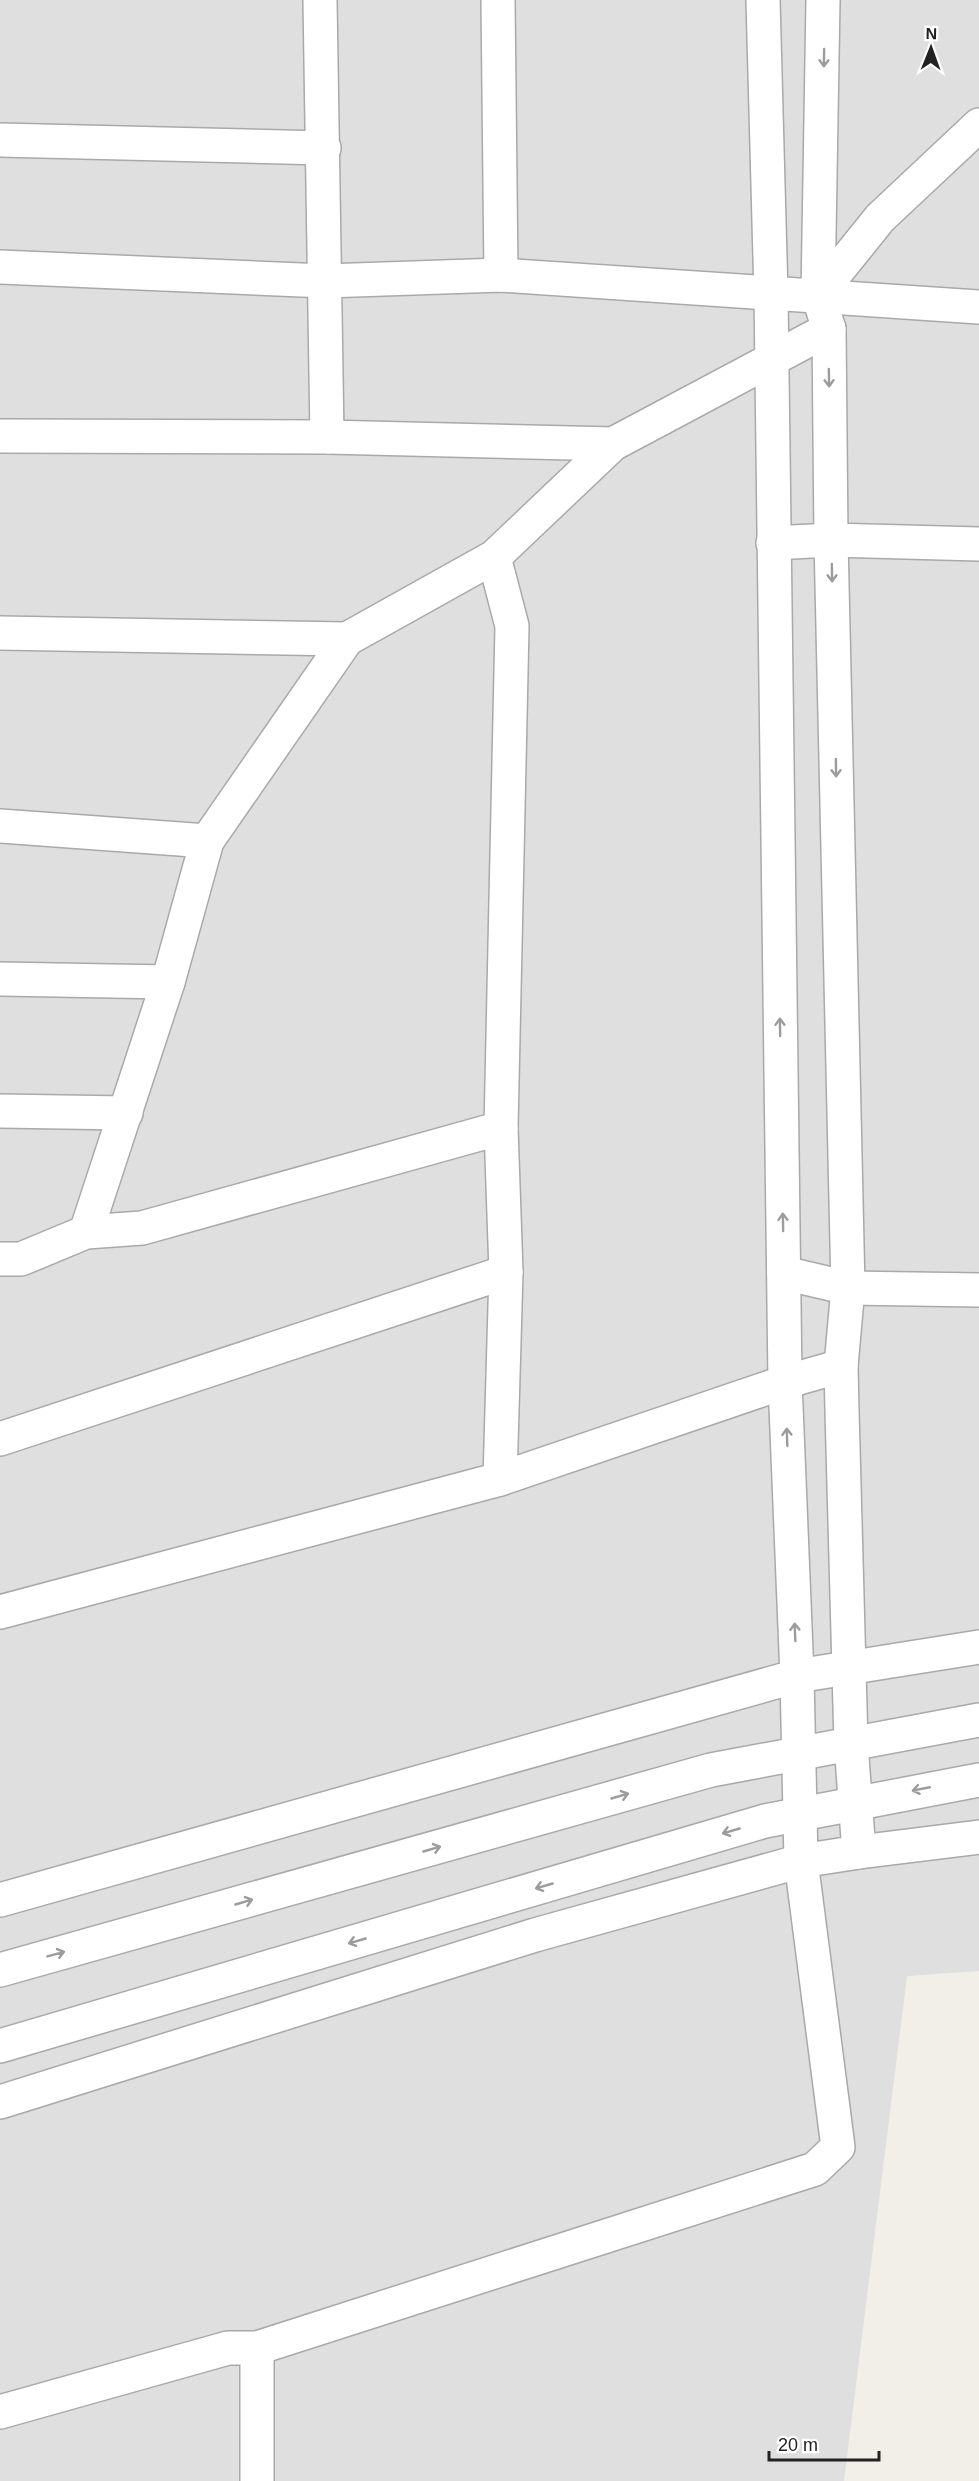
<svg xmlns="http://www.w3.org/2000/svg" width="979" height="2481" font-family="Arial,sans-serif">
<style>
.residential{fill:#e0dfdf}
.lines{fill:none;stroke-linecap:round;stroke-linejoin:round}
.minor-casing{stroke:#a9a9a9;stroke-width:36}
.tertiary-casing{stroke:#a9a9a9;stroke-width:36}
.minor{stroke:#fff;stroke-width:33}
.tertiary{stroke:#fff;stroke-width:33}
.oneway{stroke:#9c9c9c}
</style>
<rect width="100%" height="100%" fill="#f2efe9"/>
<!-- residential -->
<path class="residential" d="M 0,0 L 979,0 L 979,1971 L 907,1976 L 844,2481 L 0,2481 Z"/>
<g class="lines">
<!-- minor casing -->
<g class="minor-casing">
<g id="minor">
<path d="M 320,0 L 327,437"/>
<path d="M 498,0 L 501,275"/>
<path d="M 763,0 L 771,295 L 785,1382 L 797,1676 L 801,1861 L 859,1852 L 851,1744 L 842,1411 L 841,1366 L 848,1288 L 831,540 L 829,329 L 818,295 L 823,0"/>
<path d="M 0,140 L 324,148"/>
<path d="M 0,267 L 325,281 L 501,275 L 979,307"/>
<path d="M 818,295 L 880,218 L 979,125"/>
<path d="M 0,436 L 327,437 L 613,444"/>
<path d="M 773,543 L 831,540 L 979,544"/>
<path d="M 494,557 L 512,626 L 501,1128 L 506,1272 L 500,1479"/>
<path d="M 0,633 L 347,639"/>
<path d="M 0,826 L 207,841"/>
<path d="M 0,979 L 168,982"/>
<path d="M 0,1111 L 126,1113"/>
<path d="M 86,1232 L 168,982 L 207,841 L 347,639 L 494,557 L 613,444 L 829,329"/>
<path d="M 0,1259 L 21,1259 L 86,1232 L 142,1228 L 501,1128"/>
<path d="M 784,1273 L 848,1288 L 979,1290"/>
<path d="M 0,1439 L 506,1272"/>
<path d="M 0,1612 L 500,1479 L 785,1382 L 841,1366"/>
<path d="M 859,1852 L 979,1837"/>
<path d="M 0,1900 L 797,1676 L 979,1647"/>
<path d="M 0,2102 L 535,1935 L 801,1861 L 838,2147 L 815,2169 L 257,2348 L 228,2348 L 0,2412"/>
<path d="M 257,2348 L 257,2481"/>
</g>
</g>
<!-- tertiary casing -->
<g class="tertiary-casing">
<g id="tertiary">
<path d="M 0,1970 L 711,1770 L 979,1720"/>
<path d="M 0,2046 L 765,1821 L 979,1780"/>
</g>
</g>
<!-- minor -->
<use href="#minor" class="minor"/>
<!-- tertiary -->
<use href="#tertiary" class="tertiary"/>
</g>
<!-- one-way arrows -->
<defs><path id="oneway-shaft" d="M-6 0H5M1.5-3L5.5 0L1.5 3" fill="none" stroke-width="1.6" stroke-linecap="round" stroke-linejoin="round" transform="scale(1.5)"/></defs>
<g class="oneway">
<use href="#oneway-shaft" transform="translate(824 58) rotate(91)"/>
<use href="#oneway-shaft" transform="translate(829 378) rotate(89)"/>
<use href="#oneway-shaft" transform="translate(832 573) rotate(89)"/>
<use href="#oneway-shaft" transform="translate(836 768) rotate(89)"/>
<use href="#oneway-shaft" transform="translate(780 1027) rotate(-91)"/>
<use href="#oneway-shaft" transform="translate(783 1222) rotate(-91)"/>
<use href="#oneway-shaft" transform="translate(787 1437) rotate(-92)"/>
<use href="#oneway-shaft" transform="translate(795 1632) rotate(-92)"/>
<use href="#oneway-shaft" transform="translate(921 1789) rotate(169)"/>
<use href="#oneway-shaft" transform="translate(620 1796) rotate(-16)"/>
<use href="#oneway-shaft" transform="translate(731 1831) rotate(164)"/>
<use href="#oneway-shaft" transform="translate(432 1849) rotate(-16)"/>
<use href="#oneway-shaft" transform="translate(544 1886) rotate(164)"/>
<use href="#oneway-shaft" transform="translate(244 1902) rotate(-16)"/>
<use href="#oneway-shaft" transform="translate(357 1941) rotate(164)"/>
<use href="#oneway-shaft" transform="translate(56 1954) rotate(-15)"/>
</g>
<!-- north arrow -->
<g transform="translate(931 48) rotate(1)" stroke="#ffffff" stroke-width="4.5" paint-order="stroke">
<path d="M0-4.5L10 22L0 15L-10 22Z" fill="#222222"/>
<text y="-9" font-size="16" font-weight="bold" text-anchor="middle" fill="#222222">N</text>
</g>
<!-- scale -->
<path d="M769 2451v9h110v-9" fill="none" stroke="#222222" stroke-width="3"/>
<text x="778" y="2451" font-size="18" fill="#222222" stroke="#ffffff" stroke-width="4.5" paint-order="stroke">20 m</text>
</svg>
